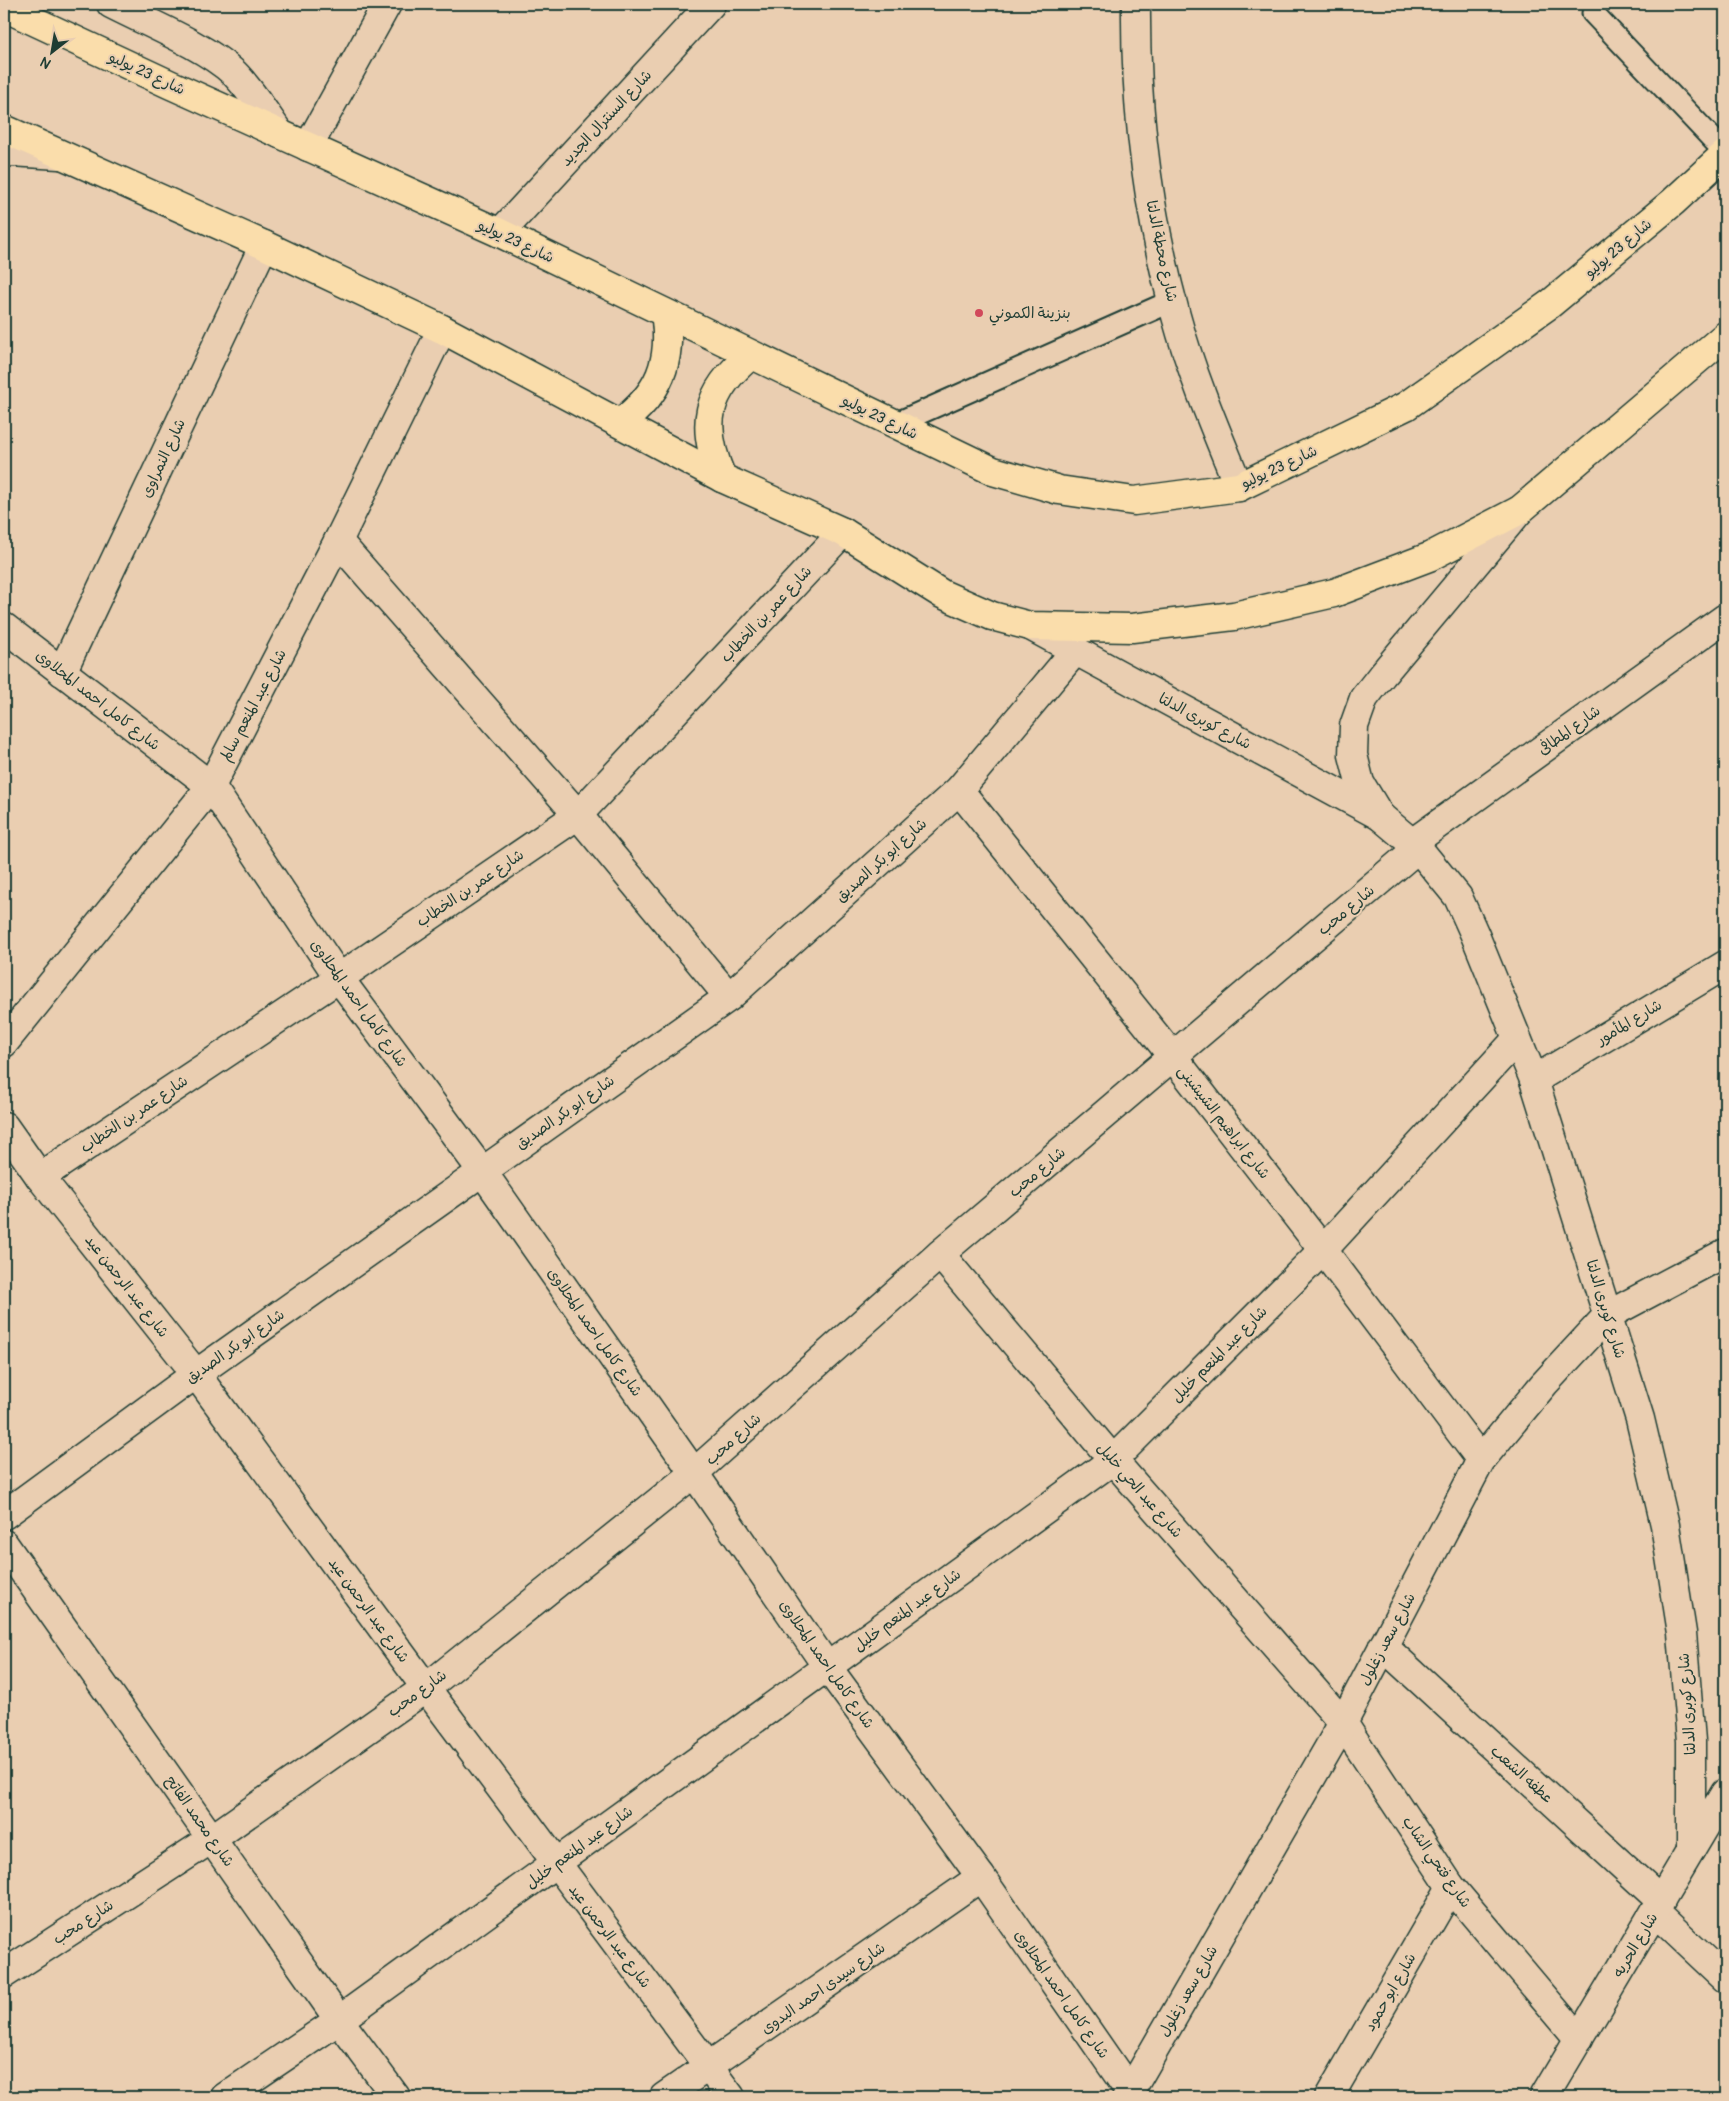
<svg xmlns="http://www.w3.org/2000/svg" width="1729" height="2101" font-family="Pangolin,'Playpen Sans Arabic',sans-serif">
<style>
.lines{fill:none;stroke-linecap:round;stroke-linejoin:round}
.service-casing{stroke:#1f3d34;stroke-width:25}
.minor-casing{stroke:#1f3d34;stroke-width:31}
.tertiary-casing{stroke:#1f3d34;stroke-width:31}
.primary-casing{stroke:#1f3d34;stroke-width:31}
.service{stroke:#eaceb1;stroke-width:21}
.minor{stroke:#eaceb1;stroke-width:28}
.tertiary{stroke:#eaceb1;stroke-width:28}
.primary{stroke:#faddab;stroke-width:28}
.poi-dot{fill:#d1495b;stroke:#eaceb1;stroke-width:2}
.labels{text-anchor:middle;stroke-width:4;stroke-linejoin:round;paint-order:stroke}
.street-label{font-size:15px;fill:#1f3d34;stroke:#eaceb1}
.poi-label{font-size:15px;fill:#1f3d34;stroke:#eaceb1;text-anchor:start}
</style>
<rect width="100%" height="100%" fill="#eaceb1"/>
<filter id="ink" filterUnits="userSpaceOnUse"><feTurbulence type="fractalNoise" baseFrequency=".02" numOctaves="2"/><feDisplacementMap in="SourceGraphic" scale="10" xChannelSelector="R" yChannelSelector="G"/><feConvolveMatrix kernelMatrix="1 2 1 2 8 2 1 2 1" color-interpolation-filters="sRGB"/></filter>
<g filter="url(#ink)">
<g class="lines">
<!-- service casing -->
<g class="service-casing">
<g id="service">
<path d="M 1593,13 L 1725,152"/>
<path d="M 895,424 L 1172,301"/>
</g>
</g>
<!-- minor casing -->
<g class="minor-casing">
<g id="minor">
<path d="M 111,4 C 148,23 205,46 234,73 C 252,91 265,113 280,134"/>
<path d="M 308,147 L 387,4"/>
<path d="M 4,153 L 11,152 L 59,155"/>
<path d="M 500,233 L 711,4"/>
<path d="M 338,541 L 578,815 L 729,997"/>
<path d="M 4,627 L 211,786 L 339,978 L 482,1171 L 694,1473 L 828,1668 L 981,1877 L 1130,2092"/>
<path d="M 62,672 L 264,245"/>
<path d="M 959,790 L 1173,1057 L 1323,1250 L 1481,1460"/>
<path d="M 1412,843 L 1725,618"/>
<path d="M 4,1043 L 211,786 L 338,541 L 442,329"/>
<path d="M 1534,1080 L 1725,965"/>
<path d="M 4,1126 L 40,1177 L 196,1374 L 426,1688 L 731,2097"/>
<path d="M 40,1177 L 339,978 L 578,815 L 843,532"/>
<path d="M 940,1254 L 1113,1460 L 1343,1723 L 1451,1887 L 1579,2039"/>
<path d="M 4,1515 L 196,1374 L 729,997 L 959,790 L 1075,651"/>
<path d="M 4,1544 L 339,2020 L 396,2097"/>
<path d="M 1383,1646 L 1661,1901"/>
<path d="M 1655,1912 L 1725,1978"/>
<path d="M 4,1974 L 213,1838 L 426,1688 L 694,1473 L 940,1254 L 1418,848"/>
<path d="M 225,2097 L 339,2020 L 1113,1460 L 1323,1250 L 1517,1039"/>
<path d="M 664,2097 L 981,1877"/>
<path d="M 1329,2097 L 1451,1887"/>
</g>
</g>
<!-- tertiary casing -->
<g class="tertiary-casing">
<g id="tertiary">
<path d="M 1136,4 C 1135,109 1148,214 1176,316 C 1192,375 1216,431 1239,487"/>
<path d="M 1030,626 L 1380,816 L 1418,848 L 1458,897 L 1475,935 L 1534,1080 L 1640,1419 L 1665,1525 L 1682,1633 L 1691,1741 L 1691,1850"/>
<path d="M 1380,816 L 1360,783 L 1353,755 L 1354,726 L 1364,698 L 1382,675 L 1520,510"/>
<path d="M 1127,2097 L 1343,1723 L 1481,1460 L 1544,1384 L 1608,1315 L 1725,1253"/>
<path d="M 1544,2097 L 1725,1793"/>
</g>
</g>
<!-- primary casing -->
<g class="primary-casing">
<g id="primary">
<path d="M 4,7 L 169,84 L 500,233 L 993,471 L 1059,490 L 1134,501 L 1239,487 L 1406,406 L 1550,304 L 1673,202 L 1725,154"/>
<path d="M 4,129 L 264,245 L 442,329 L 722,478 L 843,532 L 942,594 L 992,616 L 1030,626 L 1132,628 L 1234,616 L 1334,593 L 1429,557 L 1520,510 L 1725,336"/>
<path d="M 620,423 C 659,394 673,362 665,313"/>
<path d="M 722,478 C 699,425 706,391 751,355"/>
</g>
</g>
<!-- service -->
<use href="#service" class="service"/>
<!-- minor -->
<use href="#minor" class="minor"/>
<!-- tertiary -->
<use href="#tertiary" class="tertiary"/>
<!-- primary -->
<use href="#primary" class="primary"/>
</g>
</g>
<!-- markers -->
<circle class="poi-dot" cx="979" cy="313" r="5"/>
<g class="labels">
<!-- street labels -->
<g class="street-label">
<text transform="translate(147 73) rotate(25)" y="5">شارع 23 يوليو</text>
<text transform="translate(606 118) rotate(-47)" y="5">شارع السنترال الجديد</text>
<text transform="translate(516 241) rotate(25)" y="5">شارع 23 يوليو</text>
<text transform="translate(1618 248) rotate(-40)" y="5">شارع 23 يوليو</text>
<text transform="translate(1162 251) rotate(78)" y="5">شارع محطة الدلتا</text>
<text transform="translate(880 417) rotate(26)" y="5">شارع 23 يوليو</text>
<text transform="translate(163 458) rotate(-65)" y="5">شارع النمراوى</text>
<text transform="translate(1279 467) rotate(-25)" y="5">شارع 23 يوليو</text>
<text transform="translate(766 614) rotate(-47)" y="5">شارع عمر بن الخطاب</text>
<text transform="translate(98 700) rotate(38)" y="5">شارع كامل احمد المحلاوى</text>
<text transform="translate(253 705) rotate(-62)" y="5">شارع عبد المنعم سالم</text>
<text transform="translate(1205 721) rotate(28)" y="5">شارع كوبرى الدلتا</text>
<text transform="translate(1569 730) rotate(-36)" y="5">شارع المطافى</text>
<text transform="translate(881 860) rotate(-42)" y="5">شارع ابو بكر الصديق</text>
<text transform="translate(470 888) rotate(-34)" y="5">شارع عمر بن الخطاب</text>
<text transform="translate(1346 910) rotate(-40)" y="5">شارع محب</text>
<text transform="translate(359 1003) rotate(54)" y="5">شارع كامل احمد المحلاوى</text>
<text transform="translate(1629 1022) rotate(-31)" y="5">شارع المأمور</text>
<text transform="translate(565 1112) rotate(-35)" y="5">شارع ابو بكر الصديق</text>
<text transform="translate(134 1114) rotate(-34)" y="5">شارع عمر بن الخطاب</text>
<text transform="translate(1224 1122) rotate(52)" y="5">شارع ابراهيم الشيشينى</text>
<text transform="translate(1037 1172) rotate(-40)" y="5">شارع محب</text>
<text transform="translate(127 1286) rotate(52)" y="5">شارع عبد الرحمن عيد</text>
<text transform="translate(1606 1309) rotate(73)" y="5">شارع كوبرى الدلتا</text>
<text transform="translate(595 1332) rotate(55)" y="5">شارع كامل احمد المحلاوى</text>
<text transform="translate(235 1346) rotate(-35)" y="5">شارع ابو بكر الصديق</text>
<text transform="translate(1219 1354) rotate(-45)" y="5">شارع عبد المنعم خليل</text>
<text transform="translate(733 1439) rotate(-42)" y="5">شارع محب</text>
<text transform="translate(1140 1490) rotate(49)" y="5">شارع عبد الحي خليل</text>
<text transform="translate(369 1610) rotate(54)" y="5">شارع عبد الرحمن عيد</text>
<text transform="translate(907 1610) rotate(-36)" y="5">شارع عبد المنعم خليل</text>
<text transform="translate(1387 1639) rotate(-62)" y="5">شارع سعد زغلول</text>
<text transform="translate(827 1664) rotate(55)" y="5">شارع كامل احمد المحلاوى</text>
<text transform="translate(417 1693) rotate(-36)" y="5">شارع محب</text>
<text transform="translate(1687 1704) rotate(-94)" y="5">شارع كوبرى الدلتا</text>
<text transform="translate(1522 1774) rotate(42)" y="5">عطفه الشعب</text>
<text transform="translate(200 1821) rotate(55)" y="5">شارع محمد الفاتح</text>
<text transform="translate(579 1847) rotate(-36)" y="5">شارع عبد المنعم خليل</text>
<text transform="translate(1437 1862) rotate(55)" y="5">شارع فتحي الشاب</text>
<text transform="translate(83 1922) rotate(-33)" y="5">شارع محب</text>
<text transform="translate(610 1936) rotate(53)" y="5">شارع عبد الرحمن عيد</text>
<text transform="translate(1635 1945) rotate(-59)" y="5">شارع الحريه</text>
<text transform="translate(823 1988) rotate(-35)" y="5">شارع سيدى احمد البدوى</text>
<text transform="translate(1188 1991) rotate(-60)" y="5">شارع سعد زغلول</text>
<text transform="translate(1390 1992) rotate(-60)" y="5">شارع ابو حمود</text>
<text transform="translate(1062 1994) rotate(55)" y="5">شارع كامل احمد المحلاوى</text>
</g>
<!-- poi labels -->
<g class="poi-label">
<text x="989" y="318">بنزينة الكموني</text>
</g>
</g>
<!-- margin -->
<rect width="1729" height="2101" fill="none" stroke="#eaceb1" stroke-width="20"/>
<rect x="10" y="10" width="1709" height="2081" fill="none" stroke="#1f3d34" stroke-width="2" filter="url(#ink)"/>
<!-- north arrow -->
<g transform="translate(52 52) rotate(211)" stroke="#eaceb1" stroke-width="4" paint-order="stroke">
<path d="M0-4L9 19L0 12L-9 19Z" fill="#1f3d34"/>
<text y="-8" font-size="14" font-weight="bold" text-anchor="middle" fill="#1f3d34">N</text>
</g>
</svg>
